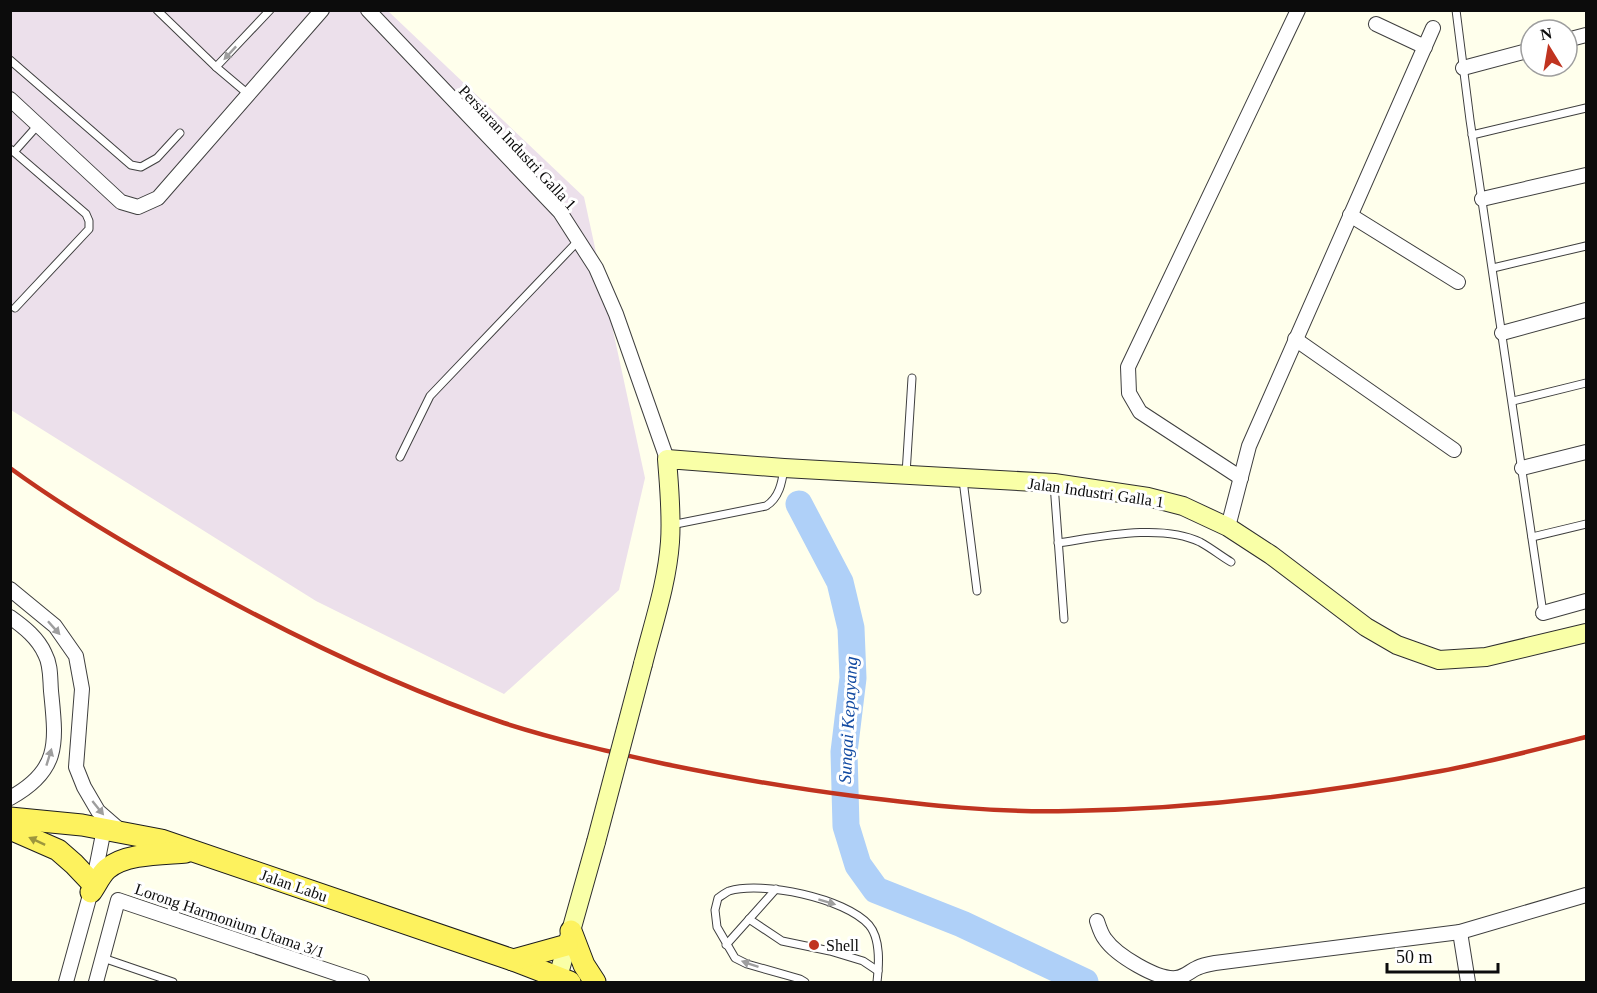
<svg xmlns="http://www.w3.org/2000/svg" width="1597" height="993" font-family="'Times New Roman',serif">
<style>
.industrial{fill:#ece0eb}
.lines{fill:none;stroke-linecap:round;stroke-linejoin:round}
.river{stroke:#afd0f8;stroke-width:27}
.lane-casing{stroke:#3f3f3f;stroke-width:9}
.street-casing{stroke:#3f3f3f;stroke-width:16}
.secondary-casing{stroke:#2e2e2e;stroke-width:20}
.primary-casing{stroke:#1d1d1d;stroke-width:23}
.lane{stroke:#fff;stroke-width:7}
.street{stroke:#fff;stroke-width:14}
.secondary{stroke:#f9ffa7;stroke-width:18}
.primary{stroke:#fdf25e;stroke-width:21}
.rail{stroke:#c03420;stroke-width:4.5}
.secondary-bridge-casing{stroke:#2e2e2e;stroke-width:20;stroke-linecap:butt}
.secondary-bridge{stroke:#f9ffa7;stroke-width:18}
.oneway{fill:#9e9e9e}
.oneway2{fill:#9d963d}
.poi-dot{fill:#c03420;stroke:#fff;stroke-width:2}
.labels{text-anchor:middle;stroke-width:6;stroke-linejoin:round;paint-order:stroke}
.street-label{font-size:16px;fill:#0c0c0c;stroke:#fff}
.poi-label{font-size:16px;fill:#0c0c0c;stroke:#fff;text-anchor:start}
.water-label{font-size:18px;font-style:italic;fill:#124aa2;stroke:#fff}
</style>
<rect width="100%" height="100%" fill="#ffffec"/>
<!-- industrial -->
<path class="industrial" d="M 10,11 L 388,11 L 584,197 L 645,478 L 619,590 L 504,694 L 316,601 L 11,410 Z"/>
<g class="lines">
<!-- river -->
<path class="river" d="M 799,504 L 840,582 L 851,628 L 853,678 L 844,752 L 846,826 L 858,865 L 876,890 L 962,924 L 1085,982"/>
<!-- lane casing -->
<g class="lane-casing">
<g id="lane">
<path d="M 157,10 L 216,67 L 270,10"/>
<path d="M 1456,10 L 1470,120 L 1543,613"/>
<path d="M 10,60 L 131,165 L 141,167 L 157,158 L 180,133"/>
<path d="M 216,67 L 248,94"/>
<path d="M 1472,135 L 1586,108"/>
<path d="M 10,149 L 14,152 L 38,125"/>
<path d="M 14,152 L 86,214 L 89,221 L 89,229 L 15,308"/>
<path d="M 1493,268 L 1586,246"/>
<path d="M 1513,401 L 1586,383"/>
<path d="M 400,457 L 430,396 L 578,241"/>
<path d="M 906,474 L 912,378"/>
<path d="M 963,480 L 977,591"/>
<path d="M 1054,484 L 1064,619"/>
<path d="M 671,525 L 766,506 C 779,498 782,483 784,468"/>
<path d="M 1532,537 L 1586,524"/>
<path d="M 1058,543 C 1099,537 1161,523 1200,542 C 1211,548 1221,556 1231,562"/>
<path d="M 749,919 L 782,941 L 830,951 L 863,961 L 878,971"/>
<path d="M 726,945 L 776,889"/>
<path d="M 103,958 L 173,982"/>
<path d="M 805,982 L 800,979 L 747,964 L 735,958 L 717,927 L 715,910 L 718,898 C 721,896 725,893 729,891 C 763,881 845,898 869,925 C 881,939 879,965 877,982"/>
</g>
</g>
<!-- street casing -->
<g class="street-casing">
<g id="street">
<path d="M 368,10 L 560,212 L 596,268 L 616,314 L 667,459"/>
<path d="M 1376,24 L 1425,47"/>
<path d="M 1567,40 L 1586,35"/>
<path d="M 1463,68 L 1531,50"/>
<path d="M 10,99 L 121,202 L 138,207 L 158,198 L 322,10"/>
<path d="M 1482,199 L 1586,175"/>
<path d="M 1350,215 L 1458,282"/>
<path d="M 1502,333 L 1586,310"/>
<path d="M 1295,339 L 1454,450"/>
<path d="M 1522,468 L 1586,452"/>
<path d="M 1241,478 L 1140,412 L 1129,393 L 1128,367 L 1298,10"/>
<path d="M 1228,527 L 1249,446 L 1433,28"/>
<path d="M 10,589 L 55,626 L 76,656 L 82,689 L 76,767 L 84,787 L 98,811 L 121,831"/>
<path d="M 1543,613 L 1586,601"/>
<path d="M 10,617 C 24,627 38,638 45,654 C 51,665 50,678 51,691 C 56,742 61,770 10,798"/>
<path d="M 1097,921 C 1099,927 1101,934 1105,939 C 1116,955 1157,980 1176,978 C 1185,977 1190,971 1197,968 C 1203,965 1209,964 1215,963 L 1460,932 L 1586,895"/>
<path d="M 1460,932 L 1468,982"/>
<path d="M 66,982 L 93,884 L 104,829"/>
<path d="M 96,982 L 118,900 L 362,982"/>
</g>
</g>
<!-- secondary casing -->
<g class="secondary-casing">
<g id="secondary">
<path d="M 643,664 C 653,624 667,584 670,542 C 672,514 669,486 667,459 L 784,468 L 1054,483 L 1148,497 L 1183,506 L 1228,527 L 1271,555 L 1366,627 L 1397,645 L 1439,660 L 1486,657 L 1586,633"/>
<path d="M 558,977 L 596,842"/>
</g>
</g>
<!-- primary casing -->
<g class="primary-casing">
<g id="primary">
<path d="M 10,818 L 82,825 L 161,840 L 513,960 L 570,982"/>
<path d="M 10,829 L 58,850 L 74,864 L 93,884"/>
<path d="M 91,892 C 96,885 101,874 107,869 C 125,853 164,854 186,852"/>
<path d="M 571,931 L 584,965 L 595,982"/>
<path d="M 513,960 L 567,945"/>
</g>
</g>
<!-- lane -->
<use href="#lane" class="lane"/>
<!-- street -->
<use href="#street" class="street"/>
<!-- secondary -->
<use href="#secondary" class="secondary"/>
<!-- primary -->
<use href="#primary" class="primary"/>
<!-- rail -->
<path class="rail" d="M 10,468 C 73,514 141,553 209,590 C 303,641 402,689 504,723 C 557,740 611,752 665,764 C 728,777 790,788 854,796 C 925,805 997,813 1069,811 C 1194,809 1318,794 1441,771 C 1490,762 1538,749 1586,737"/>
<!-- secondary-bridge casing -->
<g class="secondary-bridge-casing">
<path id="secondary-bridge" d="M 596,842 L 643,664"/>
</g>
<!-- secondary-bridge -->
<use href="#secondary-bridge" class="secondary-bridge"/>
</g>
<!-- one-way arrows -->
<defs><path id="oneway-solid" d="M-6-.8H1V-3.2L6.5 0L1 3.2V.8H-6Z" transform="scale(1.5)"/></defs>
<g class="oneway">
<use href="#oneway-solid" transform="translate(230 53) rotate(133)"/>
<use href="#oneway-solid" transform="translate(54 628) rotate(48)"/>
<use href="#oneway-solid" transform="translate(49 757) rotate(-73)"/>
<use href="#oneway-solid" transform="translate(98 808) rotate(51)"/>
<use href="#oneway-solid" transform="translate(827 902) rotate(17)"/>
<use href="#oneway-solid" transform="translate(750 964) rotate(-161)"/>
</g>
<use class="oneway2" href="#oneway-solid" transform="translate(37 841) rotate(-155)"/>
<!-- markers -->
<circle class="poi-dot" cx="814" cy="945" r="6"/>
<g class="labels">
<!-- street labels -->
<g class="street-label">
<text transform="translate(518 147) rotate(47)" y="6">Persiaran Industri Galla 1</text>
<text transform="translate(1096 492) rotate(8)" y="6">Jalan Industri Galla 1</text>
<text transform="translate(294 885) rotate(19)" y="6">Jalan Labu</text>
<text transform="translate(230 920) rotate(19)" y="6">Lorong Harmonium Utama 3/1</text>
</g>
<!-- poi labels -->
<g class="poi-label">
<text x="826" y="951">Shell</text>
</g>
<!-- water labels -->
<g class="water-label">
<text transform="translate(848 720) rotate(-87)" y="6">Sungai Kepayang</text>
</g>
</g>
<!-- border -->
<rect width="1597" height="993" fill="none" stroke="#0c0c0c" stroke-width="24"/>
<!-- north arrow -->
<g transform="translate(1549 48) rotate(349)"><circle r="28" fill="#ffffff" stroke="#9e9e9e" stroke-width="1.5"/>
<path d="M0-4.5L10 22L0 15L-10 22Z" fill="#c03420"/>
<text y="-9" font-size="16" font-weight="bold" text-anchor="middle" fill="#0c0c0c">N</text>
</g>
<!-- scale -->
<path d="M1387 963v9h111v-9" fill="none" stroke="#0c0c0c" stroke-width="3"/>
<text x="1396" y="963" font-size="18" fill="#0c0c0c" stroke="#ffffff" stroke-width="4.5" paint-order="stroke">50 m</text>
</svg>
